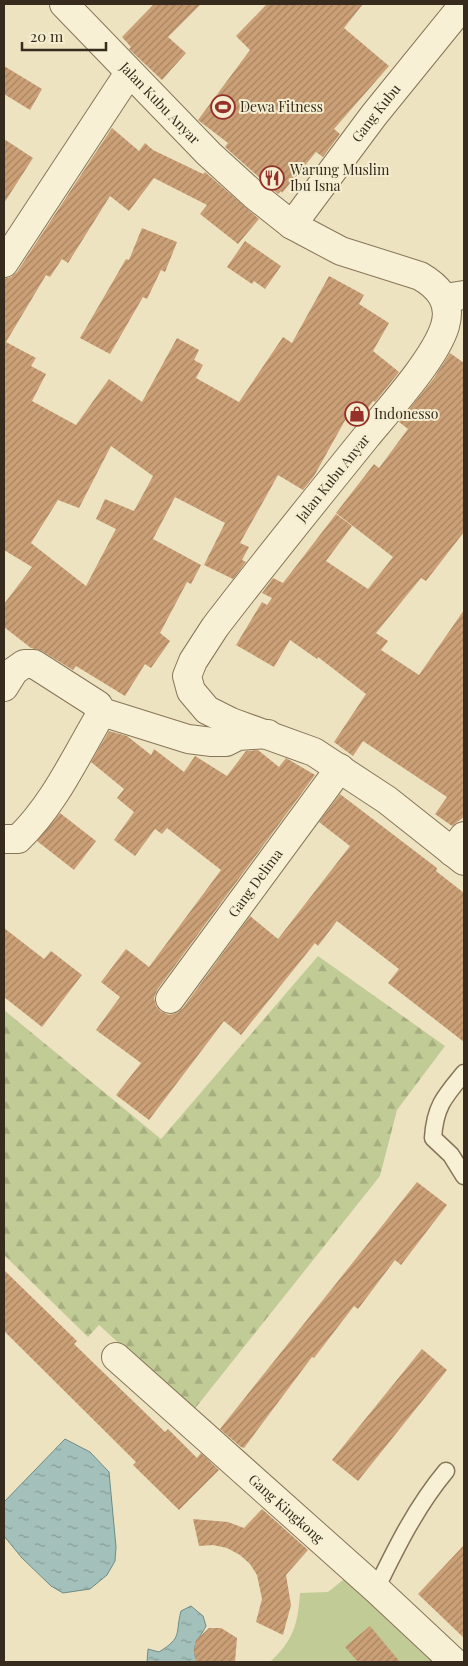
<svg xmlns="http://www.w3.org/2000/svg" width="468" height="1666" font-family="'Playfair Display',serif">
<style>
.green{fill:#c1cb95}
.forest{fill:url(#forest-firs)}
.water{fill:url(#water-ripples);stroke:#6b8d87}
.building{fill:url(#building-hatch);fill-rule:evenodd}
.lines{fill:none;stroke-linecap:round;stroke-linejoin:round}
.service-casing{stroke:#877559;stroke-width:19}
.minor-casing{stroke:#877559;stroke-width:30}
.tertiary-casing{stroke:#877559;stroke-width:30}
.service{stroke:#f8f0d4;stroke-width:16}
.minor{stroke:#f8f0d4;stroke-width:28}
.tertiary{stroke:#f8f0d4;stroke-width:28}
.labels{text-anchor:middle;stroke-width:4;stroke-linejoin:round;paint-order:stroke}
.street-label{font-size:14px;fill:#362b1d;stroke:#f5edd0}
.poi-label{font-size:14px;fill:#362b1d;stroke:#f5edd0;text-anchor:start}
</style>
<defs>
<pattern id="forest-firs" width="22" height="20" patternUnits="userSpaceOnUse" patternTransform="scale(1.25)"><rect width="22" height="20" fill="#c1cb95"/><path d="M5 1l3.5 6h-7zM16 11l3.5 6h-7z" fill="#a6ae80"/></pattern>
<pattern id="water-ripples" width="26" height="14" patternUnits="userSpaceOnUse" patternTransform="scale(1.25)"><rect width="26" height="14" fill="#a4c0ba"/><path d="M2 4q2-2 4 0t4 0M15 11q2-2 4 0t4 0" fill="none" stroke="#869c97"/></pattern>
<pattern id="building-hatch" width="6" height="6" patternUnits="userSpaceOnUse" patternTransform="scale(1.25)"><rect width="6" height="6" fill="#cba077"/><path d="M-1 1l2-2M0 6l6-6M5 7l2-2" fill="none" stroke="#a68361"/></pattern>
</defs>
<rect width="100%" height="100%" fill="#ede3c1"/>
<!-- green -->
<path class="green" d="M 348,1576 L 441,1662 L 270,1662 C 293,1641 298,1624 300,1593 L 328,1592 Z"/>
<!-- forest -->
<path class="forest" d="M 318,956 L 445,1046 L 397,1110 L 380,1176 L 193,1411 L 99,1325 L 88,1337 L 4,1255 L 4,1010 L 161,1139 Z"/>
<!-- water -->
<g class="water">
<path d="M 65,1439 L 90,1452 L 109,1472 L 116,1547 L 115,1561 L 107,1575 L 90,1589 L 63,1593 L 51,1586 L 22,1558 L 4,1536 L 4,1502 Z"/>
<path d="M 191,1606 L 203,1616 L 206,1626 C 199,1640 189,1646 198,1662 L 147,1662 L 148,1649 L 159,1652 C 183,1637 175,1634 181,1611 Z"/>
</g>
<!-- building -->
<g class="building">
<path d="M 154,4 L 201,4 L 168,37 L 186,53 L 162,80 L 129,49 L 131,47 L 122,37 Z"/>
<path d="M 267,4 L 363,4 L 344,28 L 389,66 L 334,129 L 340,134 L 323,157 L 316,152 L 282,193 L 281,191 L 278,194 L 225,147 L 228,143 L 198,120 L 250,50 L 236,36 Z"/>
<path d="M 4,66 L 42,89 L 30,110 L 4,94 Z"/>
<path d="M 112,128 L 139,151 L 145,143 L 153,150 L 203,174 L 205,172 L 259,219 L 238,244 L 200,214 L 207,205 L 154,178 L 129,211 L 110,196 L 68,263 L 62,259 L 50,277 L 46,275 L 6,342 L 36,358 L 31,366 L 46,374 L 32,401 L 76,425 L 109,379 L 142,402 L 177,338 L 199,350 L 194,360 L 203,365 L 196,378 L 239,402 L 283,337 L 292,343 L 329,276 L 364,295 L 359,304 L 389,323 L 373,351 L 399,372 L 375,402 L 373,401 L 358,422 L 348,415 L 314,476 L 303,490 L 278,475 L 240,543 L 249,547 L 242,560 L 246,562 L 233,579 L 204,565 L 225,523 L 175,497 L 153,539 L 201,565 L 191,584 L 187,582 L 160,633 L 170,641 L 151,668 L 145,664 L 125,696 L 76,666 L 73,670 L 42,651 L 31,648 L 4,627 L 4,604 L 32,567 L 4,550 L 4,279 L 11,277 L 17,272 ZM 111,446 L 153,476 L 134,511 L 105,499 L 96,519 L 116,529 L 86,586 L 31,543 L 58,500 L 79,508 Z"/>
<path d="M 4,139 L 33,158 L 4,203 Z"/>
<path d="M 142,228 L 177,242 L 165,272 L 161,270 L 147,299 L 143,297 L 110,354 L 80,338 L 126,259 L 129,260 Z"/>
<path d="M 245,241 L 281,266 L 265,289 L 254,281 L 252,284 L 227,267 Z"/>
<path d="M 450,353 L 464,363 L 464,532 L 426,581 L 421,578 L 376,633 L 388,641 L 381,650 L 419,675 L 464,610 L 464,817 L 452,826 L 435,814 L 447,797 L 363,741 L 353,756 L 334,742 L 366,694 L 318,657 L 317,659 L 290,640 L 274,667 L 236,645 L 262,602 L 267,605 L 272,598 L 262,593 L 273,578 L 283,583 L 336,514 L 352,526 L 326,561 L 368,589 L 393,557 L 336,513 L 374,464 L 379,468 L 408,429 L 399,422 L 434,378 Z"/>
<path d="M 109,731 L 127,736 L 151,755 L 154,749 L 184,772 L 195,756 L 227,776 L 246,751 L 258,750 L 279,767 L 286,758 L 315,775 L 157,990 L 154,998 L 156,1006 L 160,1011 L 169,1015 L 177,1013 L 183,1008 L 250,916 L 278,939 L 350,846 L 319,822 L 340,794 L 437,868 L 436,871 L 464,893 L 464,1042 L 388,983 L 399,969 L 337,921 L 318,946 L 315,943 L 241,1035 L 224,1021 L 149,1120 L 116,1095 L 141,1063 L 96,1030 L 120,997 L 101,982 L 126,949 L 149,967 L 221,870 L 167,828 L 162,834 L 155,829 L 135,856 L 114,840 L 134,812 L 117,798 L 124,789 L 91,762 Z"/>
<path d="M 60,813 L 96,841 L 74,870 L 37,841 Z"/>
<path d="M 4,928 L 44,959 L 51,951 L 82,975 L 42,1027 L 4,997 Z"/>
<path d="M 417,1182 L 447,1205 L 401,1265 L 395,1260 L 358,1309 L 354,1306 L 314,1358 L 312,1357 L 244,1448 L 241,1447 L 220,1429 Z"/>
<path d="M 4,1270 L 77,1341 L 74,1344 L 165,1432 L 168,1429 L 197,1458 L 201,1453 L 219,1470 L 179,1510 L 133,1465 L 136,1462 L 4,1331 Z"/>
<path d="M 422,1349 L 447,1370 L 358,1481 L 332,1460 Z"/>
<path d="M 262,1509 L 308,1550 L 286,1575 L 291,1605 L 283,1635 L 256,1622 L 262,1599 L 257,1575 L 250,1564 L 240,1555 L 227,1548 L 213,1545 L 199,1546 L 193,1519 L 228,1522 L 244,1528 Z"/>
<path d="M 464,1545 L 464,1638 L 418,1594 Z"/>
<path d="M 370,1626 L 400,1662 L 358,1662 L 345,1647 Z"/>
<path d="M 209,1628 L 221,1628 L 237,1638 L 235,1662 L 196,1662 L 194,1651 L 196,1640 Z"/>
</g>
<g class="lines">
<!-- service casing -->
<g class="service-casing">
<g id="service">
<path d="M 464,1073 C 445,1096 435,1106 433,1138 L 451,1155 L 464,1176"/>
<path d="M 376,1589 C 396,1548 416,1507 446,1471"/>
</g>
</g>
<!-- minor casing -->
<g class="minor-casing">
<g id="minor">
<path id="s1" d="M 292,225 L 374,115 L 464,4"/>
<path d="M 4,263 L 129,73"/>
<path d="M 445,298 L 464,295"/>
<path d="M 4,687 L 14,671 L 24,664 L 34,664 L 98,705 L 102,712 L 188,739 L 212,742 L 226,742 L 238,736 L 268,734"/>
<path d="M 4,839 L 18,839 C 54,805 77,754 102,712"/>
<path d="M 452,852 L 464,836"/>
<path id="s2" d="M 170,999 L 340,768"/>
<path id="s3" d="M 116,1357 L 376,1589 L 454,1662"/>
</g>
</g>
<!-- tertiary casing -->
<g class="tertiary-casing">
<g id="tertiary">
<path id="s4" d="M 64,4 L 209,154 L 254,195 L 292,225 L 341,251 L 420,276 C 439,287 452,302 445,326 C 435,359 389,409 366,437 C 315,500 264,563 215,627 L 193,661 L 187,676 L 191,691 L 207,710 L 231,722 L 314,752 L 387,800 L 464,861"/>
</g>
</g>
<!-- service -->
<use href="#service" class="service"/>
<!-- minor -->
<use href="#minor" class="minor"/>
<!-- tertiary -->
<use href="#tertiary" class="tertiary"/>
</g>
<!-- icons -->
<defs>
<g id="stadium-ring" transform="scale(1.25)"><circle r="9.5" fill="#f5edd0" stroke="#953129" stroke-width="1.5"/><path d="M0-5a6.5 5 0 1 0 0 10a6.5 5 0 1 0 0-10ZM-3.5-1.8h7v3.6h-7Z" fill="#953129"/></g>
<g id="restaurant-ring" transform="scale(1.25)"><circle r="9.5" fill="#f5edd0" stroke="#953129" stroke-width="1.5"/><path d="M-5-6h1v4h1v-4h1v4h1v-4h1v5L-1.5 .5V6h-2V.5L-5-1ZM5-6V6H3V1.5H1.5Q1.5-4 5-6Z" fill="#953129"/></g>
<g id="shop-ring" transform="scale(1.25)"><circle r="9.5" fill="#f5edd0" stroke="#953129" stroke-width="1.5"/><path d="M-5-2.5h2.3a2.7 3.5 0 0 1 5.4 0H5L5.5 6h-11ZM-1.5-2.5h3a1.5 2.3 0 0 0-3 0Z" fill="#953129"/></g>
</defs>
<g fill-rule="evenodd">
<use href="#stadium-ring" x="223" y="107"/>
<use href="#restaurant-ring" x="272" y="178"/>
<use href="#shop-ring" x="357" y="414"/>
</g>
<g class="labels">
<!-- street labels -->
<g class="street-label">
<text dy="5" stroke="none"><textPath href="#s4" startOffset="138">Jalan Kubu Anyar</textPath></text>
<text dy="5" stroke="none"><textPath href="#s1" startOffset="140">Gang Kubu</textPath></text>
<text transform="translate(333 478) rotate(-51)" y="5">Jalan Kubu Anyar</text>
<text dy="5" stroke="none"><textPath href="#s2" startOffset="144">Gang Delima</textPath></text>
<text dy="5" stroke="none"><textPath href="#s3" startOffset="228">Gang Kingkong</textPath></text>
</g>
<!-- poi labels -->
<g class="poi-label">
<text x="240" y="112">Dewa Fitness</text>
<text x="290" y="175">Warung Muslim<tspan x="290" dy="16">Ibu Isna</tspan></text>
<text x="374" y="419">Indonesso</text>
</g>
</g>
<!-- border -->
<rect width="468" height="1666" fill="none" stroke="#362b1d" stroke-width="10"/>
<!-- scale -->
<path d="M22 42v8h84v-8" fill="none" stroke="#362b1d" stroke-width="2.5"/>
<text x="30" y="42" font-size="15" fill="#362b1d" stroke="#f5edd0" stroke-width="4" paint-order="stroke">20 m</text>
</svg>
